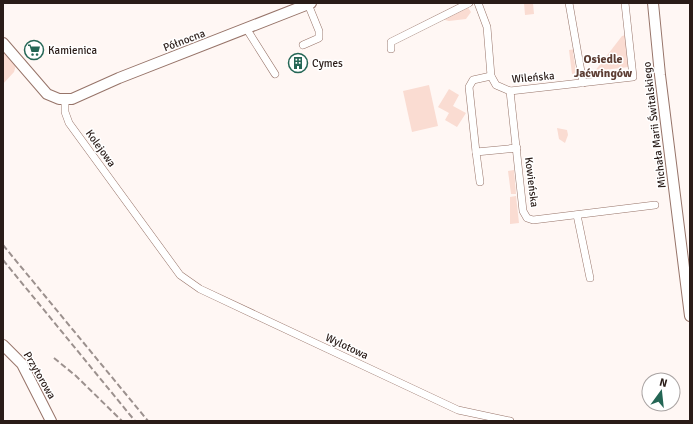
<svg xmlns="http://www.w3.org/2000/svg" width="693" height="424" font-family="Signika,sans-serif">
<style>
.green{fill:#fadcd2}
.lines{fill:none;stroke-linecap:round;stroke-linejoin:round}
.street-casing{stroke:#977469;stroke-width:8}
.secondary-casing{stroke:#977469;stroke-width:12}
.street{stroke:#fff;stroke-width:7}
.secondary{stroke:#fff;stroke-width:10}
.rail{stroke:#9c918e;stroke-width:2;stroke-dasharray:6 3;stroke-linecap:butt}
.labels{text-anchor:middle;stroke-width:3;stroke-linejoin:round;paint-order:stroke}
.street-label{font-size:11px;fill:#2a1c18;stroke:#fff}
.poi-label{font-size:11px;fill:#2a1c18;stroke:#fff;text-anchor:start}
.neighbourhood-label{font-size:12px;font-weight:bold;fill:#5d3e34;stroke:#fff}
</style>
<rect width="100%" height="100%" fill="#fff7f4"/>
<!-- green -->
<g class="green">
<path d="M 524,3 L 533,3 L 534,14 L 525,15 Z"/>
<path d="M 467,6 L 471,12 L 466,19 L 449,21 L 441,19 Z"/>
<path d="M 626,35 L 629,67 L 595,71 L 622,36 Z"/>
<path d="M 3,49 L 16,65 L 14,72 L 3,84 Z"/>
<path d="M 575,49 L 573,53 L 576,71 L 578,73 L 572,74 L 569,50 Z"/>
<path d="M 429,85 L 438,126 L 412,132 L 403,91 Z"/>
<path d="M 449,89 L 459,95 L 453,106 L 466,113 L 457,127 L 445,120 L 449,113 L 438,107 Z"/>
<path d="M 557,128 L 567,130 L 568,135 L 565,143 L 559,139 Z"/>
<path d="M 514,170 L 516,194 L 511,194 L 508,171 Z"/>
<path d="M 516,196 L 519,223 L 510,224 L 510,197 Z"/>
</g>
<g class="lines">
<!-- street casing -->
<g class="street-casing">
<g id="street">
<path d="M 478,3 L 487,27 L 491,76 L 496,85 L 510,91 L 633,77 L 625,3"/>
<path d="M 569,3 L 583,83"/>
<path d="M 246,28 L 275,74"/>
<path d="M 303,45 L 319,38 L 319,31 L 308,4"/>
<path d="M 391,49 L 391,42 L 469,3"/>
<path d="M 510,91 L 523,211 L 527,218 L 533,220 L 655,205"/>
<path d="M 65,100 L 65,112 L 69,123 L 180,275 L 200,289 L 458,410 L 510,421"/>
<path d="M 476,152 L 469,87 L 473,80 L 491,76"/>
<path d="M 480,182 L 476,152 L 517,148"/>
<path d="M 577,215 L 590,278"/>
</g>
</g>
<!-- secondary casing -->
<g class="secondary-casing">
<g id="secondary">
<path d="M 653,3 L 660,75 L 690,316"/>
<path d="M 3,43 L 47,94 L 59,99 L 72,99 L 119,78 L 311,3"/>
<path d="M 3,345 L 22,364 L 51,421"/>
</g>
</g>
<!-- street -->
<use href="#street" class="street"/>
<!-- secondary -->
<use href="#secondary" class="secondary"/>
<!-- rail -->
<g class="rail">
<path d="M 3,245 L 148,421"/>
<path d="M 3,260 L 135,421"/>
<path d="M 54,358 L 76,376 L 122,421"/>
</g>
</g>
<!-- icons -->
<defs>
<g id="supermarket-ring" transform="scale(1)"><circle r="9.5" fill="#fff" stroke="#246655" stroke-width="1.5"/><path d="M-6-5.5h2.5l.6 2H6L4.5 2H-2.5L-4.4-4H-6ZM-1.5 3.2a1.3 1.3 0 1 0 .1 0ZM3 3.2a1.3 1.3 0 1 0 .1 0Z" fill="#246655"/></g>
<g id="building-ring" transform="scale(1)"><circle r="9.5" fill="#fff" stroke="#246655" stroke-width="1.5"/><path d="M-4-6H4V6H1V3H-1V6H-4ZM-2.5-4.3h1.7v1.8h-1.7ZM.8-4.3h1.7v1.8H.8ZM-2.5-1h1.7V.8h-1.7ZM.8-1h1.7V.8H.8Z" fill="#246655"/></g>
</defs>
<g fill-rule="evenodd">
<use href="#supermarket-ring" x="34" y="50"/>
<use href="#building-ring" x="298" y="63"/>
</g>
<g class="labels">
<!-- street labels -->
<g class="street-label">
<text transform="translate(184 40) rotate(-21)" y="4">Północna</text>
<text transform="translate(533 77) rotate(-5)" y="4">Wileńska</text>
<text transform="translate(654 125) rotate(-97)" y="4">Michała Marii Świtalskiego</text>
<text transform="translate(101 148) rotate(54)" y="4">Kolejowa</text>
<text transform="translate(532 182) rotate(83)" y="4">Kowieńska</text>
<text transform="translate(347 346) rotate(25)" y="4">Wylotowa</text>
<text transform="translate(40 375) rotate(60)" y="4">Przytorowa</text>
</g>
<!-- poi labels -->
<g class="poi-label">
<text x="48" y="54">Kamienica</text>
<text x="312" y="67">Cymes</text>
</g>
<!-- neighbourhood labels -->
<g class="neighbourhood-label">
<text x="603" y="63">Osiedle<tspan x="603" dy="14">Jaćwingów</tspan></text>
</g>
</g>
<!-- border -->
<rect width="693" height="424" fill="none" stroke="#2a1c18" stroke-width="8"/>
<!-- north arrow -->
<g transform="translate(661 392) rotate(15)"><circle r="19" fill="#ffffff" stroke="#aaa4a3"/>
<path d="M0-3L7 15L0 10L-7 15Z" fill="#246655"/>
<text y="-6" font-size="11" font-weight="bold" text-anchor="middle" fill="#2a1c18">N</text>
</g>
</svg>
